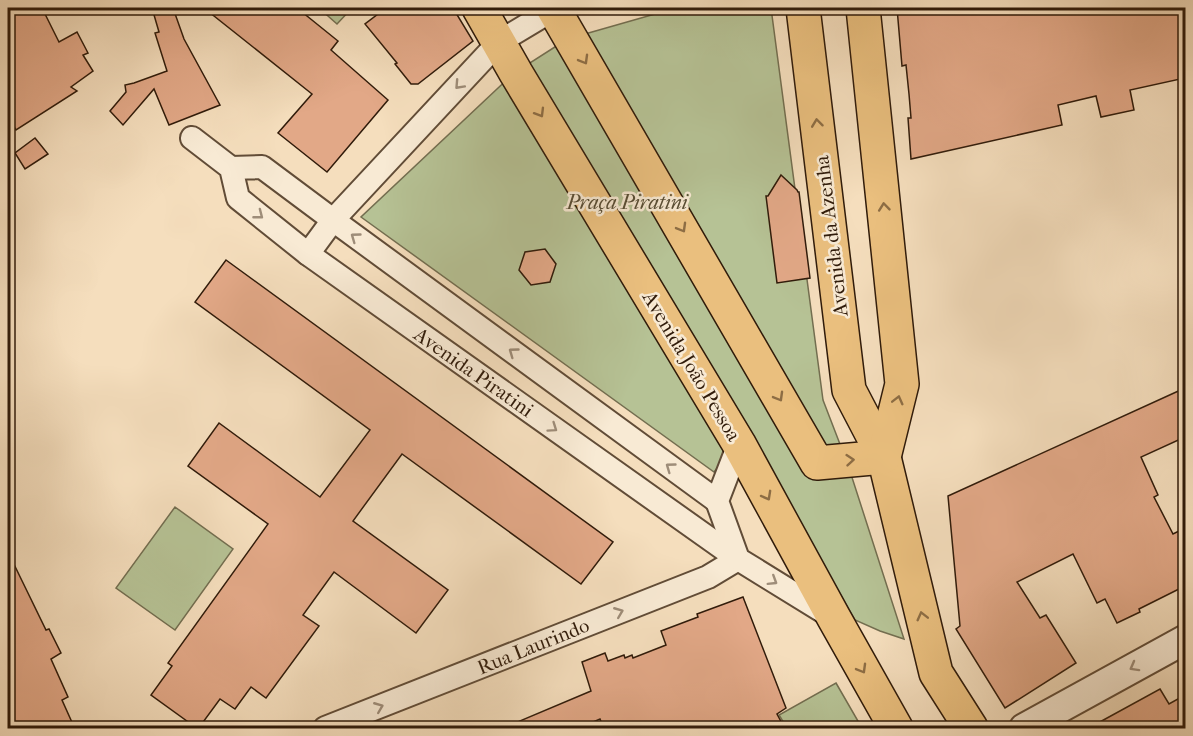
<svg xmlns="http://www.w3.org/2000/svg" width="1193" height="736" font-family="'IM FELL French Canon',serif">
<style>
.green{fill:#b6c295;stroke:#736e50;stroke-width:1.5}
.building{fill:#e2a887;stroke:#301b0a;stroke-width:1.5}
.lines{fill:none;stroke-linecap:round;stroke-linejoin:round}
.minor-casing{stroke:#614c37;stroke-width:26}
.tertiary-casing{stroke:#614c37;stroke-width:32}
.primary-casing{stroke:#301b0a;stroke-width:36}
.minor{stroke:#f8ead4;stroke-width:22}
.tertiary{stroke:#f8ead4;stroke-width:28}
.primary{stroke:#eabf7e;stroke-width:33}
.oneway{stroke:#8d6d44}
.oneway2{stroke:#9e8d79}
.labels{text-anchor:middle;stroke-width:5;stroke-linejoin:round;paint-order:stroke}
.park-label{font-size:20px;font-style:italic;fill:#584d34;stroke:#f8ead4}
.street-label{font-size:20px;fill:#301b0a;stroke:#f8ead4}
</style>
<rect width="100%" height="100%" fill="#f5debd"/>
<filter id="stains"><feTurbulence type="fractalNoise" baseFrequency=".00333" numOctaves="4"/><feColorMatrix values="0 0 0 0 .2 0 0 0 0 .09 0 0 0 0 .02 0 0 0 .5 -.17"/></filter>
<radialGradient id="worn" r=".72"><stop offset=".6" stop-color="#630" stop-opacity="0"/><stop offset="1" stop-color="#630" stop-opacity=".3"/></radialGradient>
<!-- green -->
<g class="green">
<path d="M 319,8 L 352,8 L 337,24 Z"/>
<path d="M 676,8 L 771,8 L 823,400 L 848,465 L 904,639 L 880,631 L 855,620 L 748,434 L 739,442 L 714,472 L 361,217 L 514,73 L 558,45 L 571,38 Z"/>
<path d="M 175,507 L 233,549 L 175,630 L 116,588 Z"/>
<path d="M 836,683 L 862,728 L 787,728 L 779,715 Z"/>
</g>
<!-- building -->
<g class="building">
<path d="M 8,8 L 42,8 L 59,42 L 77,32 L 88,53 L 83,55 L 93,71 L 71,87 L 77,91 L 16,130 L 8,117 Z"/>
<path d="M 152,8 L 173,8 L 184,39 L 220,105 L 169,125 L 154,89 L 123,125 L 110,111 L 126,92 L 125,85 L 134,83 L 167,71 L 155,33 L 159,32 Z"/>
<path d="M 204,8 L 297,8 L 338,41 L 331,50 L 388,100 L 327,172 L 278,133 L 312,94 Z"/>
<path d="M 386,8 L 453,8 L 473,41 L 418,84 L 411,84 L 395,64 L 397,63 L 365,24 Z"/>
<path d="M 897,8 L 1185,8 L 1185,78 L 1130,90 L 1134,110 L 1101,117 L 1096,96 L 1058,105 L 1062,125 L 911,159 L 908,118 L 911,118 L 909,94 L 906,65 L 902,66 Z"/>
<path d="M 35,138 L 48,154 L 25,169 L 15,153 Z"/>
<path d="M 781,175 L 797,190 L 798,192 L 799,192 L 810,278 L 777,283 L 766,196 L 768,196 Z"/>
<path d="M 545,249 L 556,264 L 550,282 L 531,285 L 519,270 L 525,252 Z"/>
<path d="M 226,260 L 613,542 L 581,584 L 402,454 L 353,521 L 448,590 L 416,633 L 334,572 L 303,615 L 319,626 L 266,698 L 251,687 L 235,709 L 220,699 L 198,729 L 151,695 L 172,666 L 168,663 L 268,524 L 188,466 L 219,423 L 320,497 L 370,430 L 195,302 Z"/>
<path d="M 1185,388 L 1185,437 L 1141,457 L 1158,495 L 1154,497 L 1173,534 L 1185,528 L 1185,586 L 1139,609 L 1140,612 L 1117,623 L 1105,599 L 1097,603 L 1073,554 L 1017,582 L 1040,618 L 1046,615 L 1076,663 L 1005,708 L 956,629 L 960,626 L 948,496 Z"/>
<path d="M 8,552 L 46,630 L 49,629 L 61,653 L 51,659 L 68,697 L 62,700 L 75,729 L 8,729 Z"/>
<path d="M 743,597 L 786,708 L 777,714 L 785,729 L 604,729 L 600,719 L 577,729 L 501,729 L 591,691 L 582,662 L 605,653 L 608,661 L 624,655 L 625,658 L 632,655 L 633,658 L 666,645 L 661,631 L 698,617 L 697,614 Z"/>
<path d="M 1160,689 L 1169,704 L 1185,695 L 1185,729 L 1087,729 Z"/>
</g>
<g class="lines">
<!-- minor casing -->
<g class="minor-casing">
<g id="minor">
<path d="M 192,138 L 231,168 L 238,198 L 308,254 L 738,559 L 708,577 L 325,728"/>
<path d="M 231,168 L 262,167 L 333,220 L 717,501"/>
<path d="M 308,254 L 333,220 L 499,42 L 554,9 L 560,8"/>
<path d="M 739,444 L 717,501 L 738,559 L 832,617"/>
</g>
</g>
<!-- tertiary casing -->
<g class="tertiary-casing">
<path id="tertiary" d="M 1024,728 L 1186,639"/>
</g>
<!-- primary casing -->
<g class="primary-casing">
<g id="primary">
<path d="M 479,8 L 516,73 L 739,444 L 834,618 L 896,728"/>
<path d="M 553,8 L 817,463 L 884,457"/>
<path d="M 803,8 L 849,390 L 884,457 L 936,673 L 971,728"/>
<path d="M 863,8 L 902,384 L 884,457"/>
</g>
</g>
<!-- minor -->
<use href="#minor" class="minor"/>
<!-- tertiary -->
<use href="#tertiary" class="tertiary"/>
<!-- primary -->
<use href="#primary" class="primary"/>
</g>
<!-- one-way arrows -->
<defs><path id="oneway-chevron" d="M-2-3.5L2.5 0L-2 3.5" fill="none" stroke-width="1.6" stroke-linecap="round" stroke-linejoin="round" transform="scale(1.5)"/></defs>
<g class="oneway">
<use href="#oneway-chevron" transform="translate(584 60) rotate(60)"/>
<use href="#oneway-chevron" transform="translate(540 113) rotate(59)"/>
<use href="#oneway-chevron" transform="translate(817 123) rotate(-97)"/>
<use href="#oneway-chevron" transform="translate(884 207) rotate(-96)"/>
<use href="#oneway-chevron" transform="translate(682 228) rotate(60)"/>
<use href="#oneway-chevron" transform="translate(779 397) rotate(60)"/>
<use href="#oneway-chevron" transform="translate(898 400) rotate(-76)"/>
<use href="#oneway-chevron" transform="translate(850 460) rotate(-5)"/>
<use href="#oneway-chevron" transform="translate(767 496) rotate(61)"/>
<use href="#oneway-chevron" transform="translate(922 616) rotate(-104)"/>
<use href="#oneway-chevron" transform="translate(862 669) rotate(60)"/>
</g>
<g class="oneway2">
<use href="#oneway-chevron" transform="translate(459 85) rotate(133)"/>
<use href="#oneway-chevron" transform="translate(259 215) rotate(38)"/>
<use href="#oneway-chevron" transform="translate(355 237) rotate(-144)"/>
<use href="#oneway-chevron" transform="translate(513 352) rotate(-144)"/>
<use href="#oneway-chevron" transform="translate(553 428) rotate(35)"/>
<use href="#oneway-chevron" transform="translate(670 467) rotate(-144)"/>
<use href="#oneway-chevron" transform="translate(773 581) rotate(32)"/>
<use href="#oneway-chevron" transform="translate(619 612) rotate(-22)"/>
<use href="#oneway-chevron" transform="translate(1134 667) rotate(151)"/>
<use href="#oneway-chevron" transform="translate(379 707) rotate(-22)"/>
</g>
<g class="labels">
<!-- park labels -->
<g class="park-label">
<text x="627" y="209">Praça Piratini</text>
</g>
<!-- street labels -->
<g class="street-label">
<text transform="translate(831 236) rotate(-97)" y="7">Avenida da Azenha</text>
<text transform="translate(692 366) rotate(59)" y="7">Avenida João Pessoa</text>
<text transform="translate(474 372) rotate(35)" y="7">Avenida Piratini</text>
<text transform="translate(533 646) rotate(-22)" y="7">Rua Laurindo</text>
</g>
</g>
<!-- margin -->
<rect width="1193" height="736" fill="none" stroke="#f5debd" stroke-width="30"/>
<rect x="9" y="9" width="1175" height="718" fill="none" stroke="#301b0a" stroke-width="3"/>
<rect x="15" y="15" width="1163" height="706" fill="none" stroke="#301b0a" stroke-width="1.5"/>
<rect width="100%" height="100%" filter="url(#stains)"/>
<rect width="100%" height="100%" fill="url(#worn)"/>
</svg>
